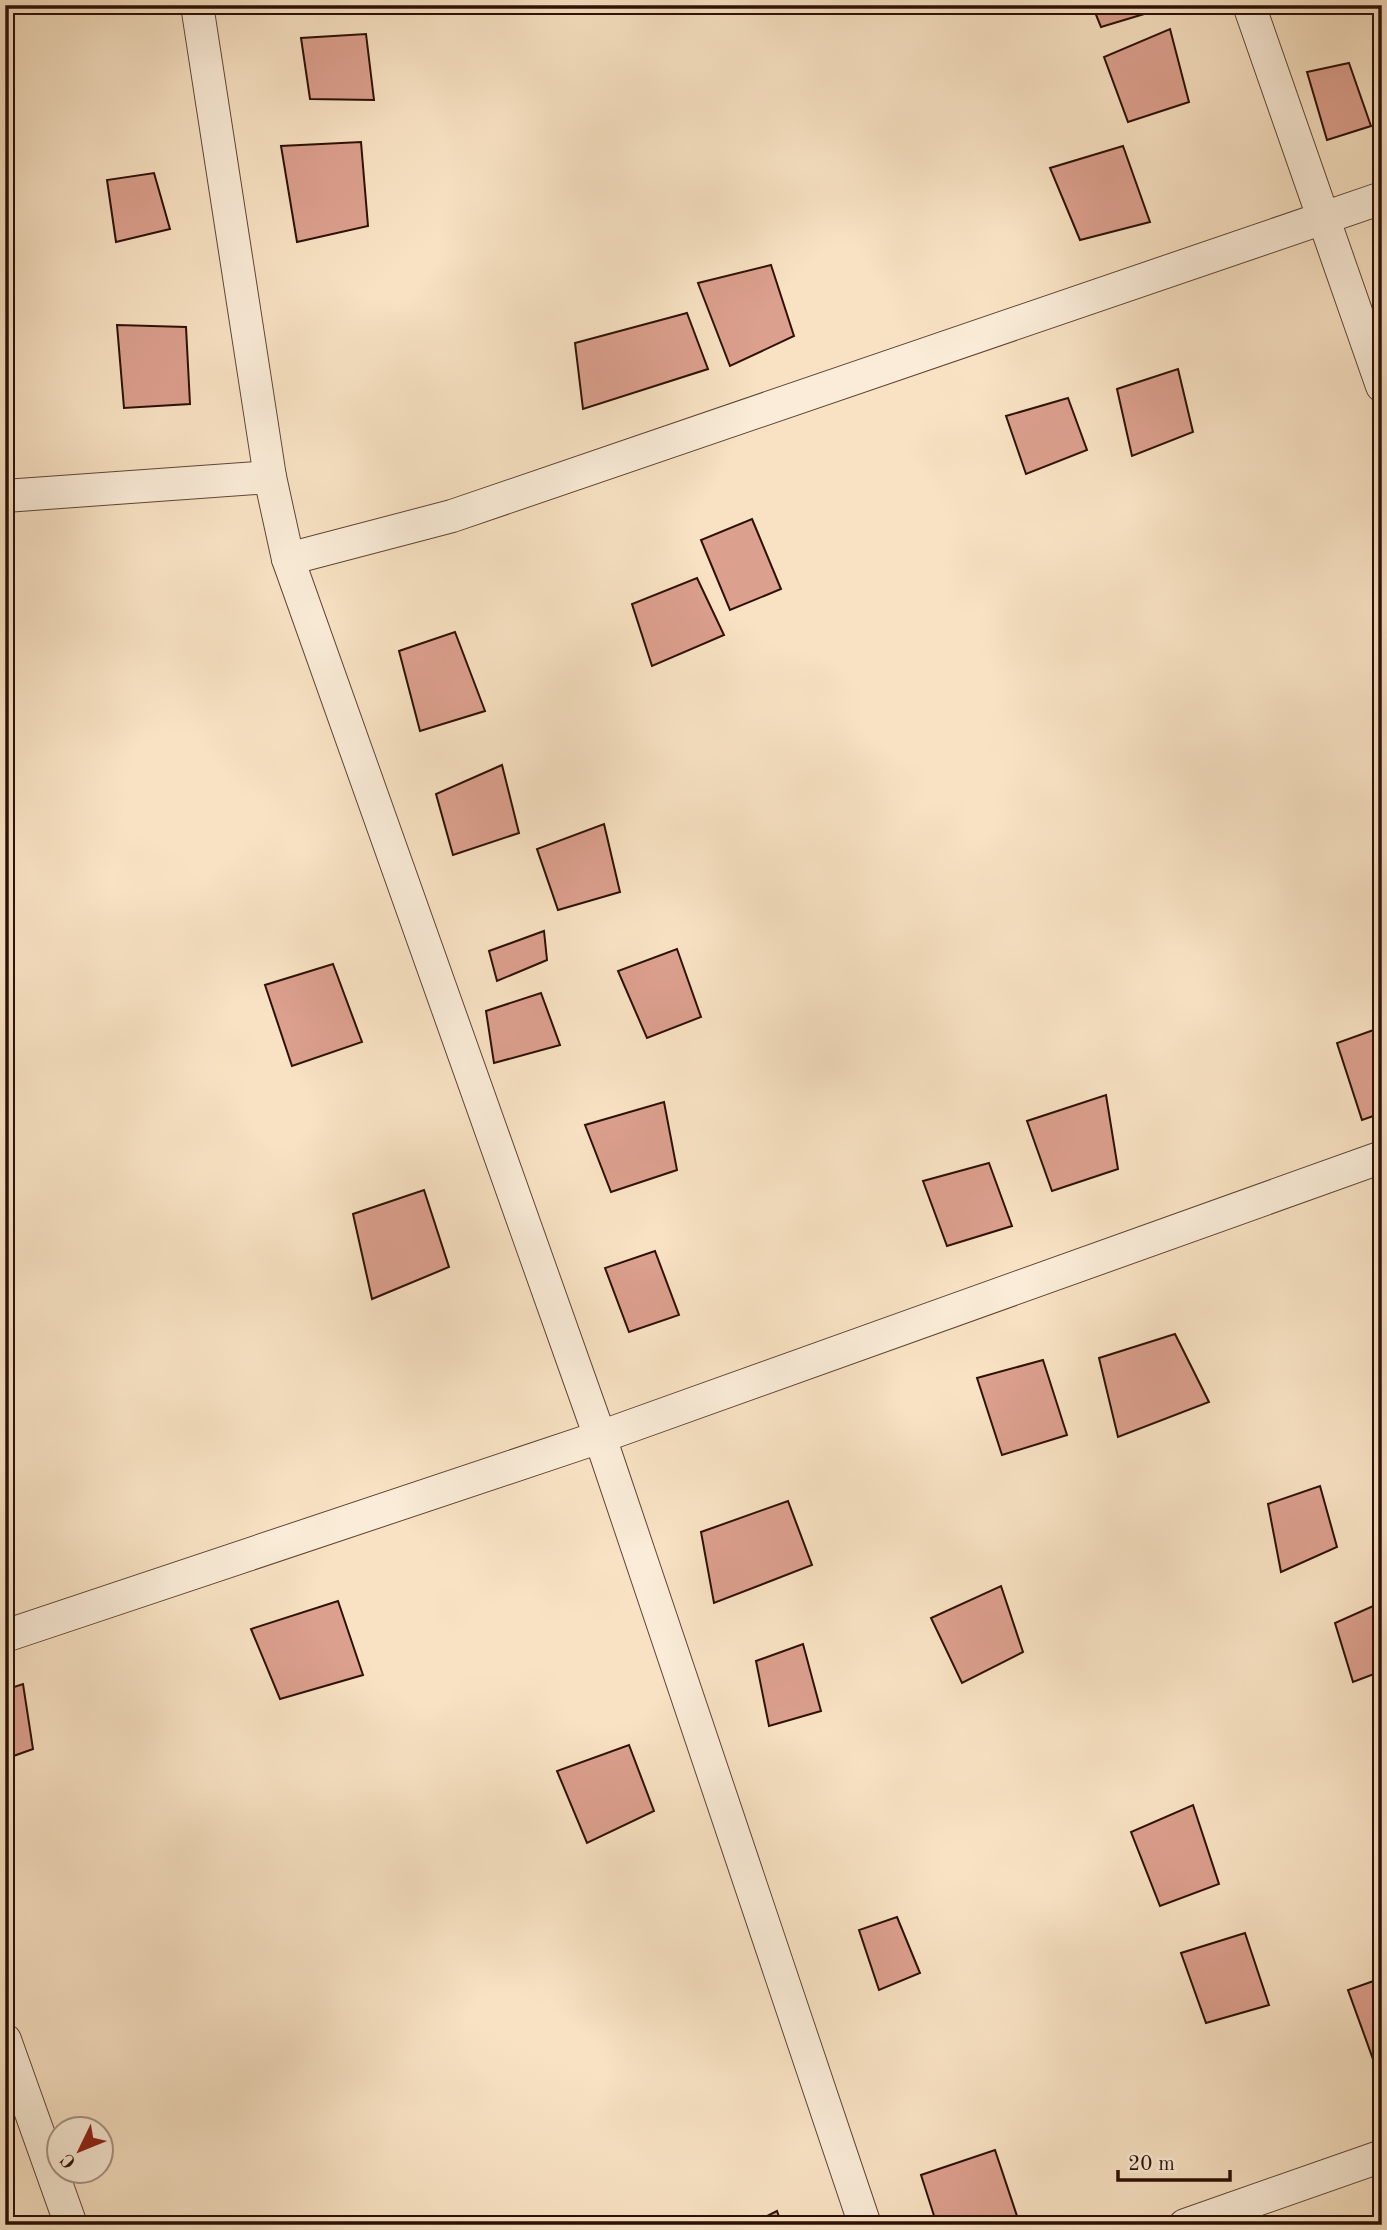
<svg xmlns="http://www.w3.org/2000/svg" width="1387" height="2230" font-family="'Old Standard TT',serif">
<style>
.building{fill:#dca08e;stroke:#2d1106;stroke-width:2}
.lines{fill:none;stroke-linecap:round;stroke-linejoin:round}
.street-casing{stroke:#604535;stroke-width:34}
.street{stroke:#faecd8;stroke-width:32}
</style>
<rect width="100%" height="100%" fill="#f8e2c3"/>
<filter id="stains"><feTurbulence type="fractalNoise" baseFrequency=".00286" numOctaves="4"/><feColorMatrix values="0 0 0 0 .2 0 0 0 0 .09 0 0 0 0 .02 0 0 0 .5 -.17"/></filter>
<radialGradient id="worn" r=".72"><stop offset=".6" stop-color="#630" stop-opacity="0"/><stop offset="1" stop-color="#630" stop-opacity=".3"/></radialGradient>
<!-- building -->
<g class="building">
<path d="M 1092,5 L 1152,5 L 1154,11 L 1101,27 Z"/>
<path d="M 1170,29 L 1189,102 L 1128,122 L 1104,57 Z"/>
<path d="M 366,34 L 374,100 L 310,99 L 301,38 Z"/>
<path d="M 1349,63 L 1371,126 L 1327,140 L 1307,72 Z"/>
<path d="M 361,142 L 368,226 L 297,242 L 281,146 Z"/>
<path d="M 1123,146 L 1150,222 L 1080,240 L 1050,168 Z"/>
<path d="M 154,173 L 170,229 L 116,242 L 107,180 Z"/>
<path d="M 771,265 L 794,336 L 730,366 L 698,283 Z"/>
<path d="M 687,313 L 708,369 L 583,409 L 575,343 Z"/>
<path d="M 117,325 L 186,327 L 190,404 L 124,408 Z"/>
<path d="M 1178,369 L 1193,432 L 1132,456 L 1117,389 Z"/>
<path d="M 1068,398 L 1087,450 L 1026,474 L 1006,416 Z"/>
<path d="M 752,519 L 781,589 L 730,610 L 701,540 Z"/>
<path d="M 697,578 L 724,635 L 652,666 L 632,604 Z"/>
<path d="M 455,632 L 485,711 L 420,731 L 399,651 Z"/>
<path d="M 502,765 L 519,833 L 453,855 L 436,794 Z"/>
<path d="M 604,824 L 620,892 L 558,910 L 537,849 Z"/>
<path d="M 544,931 L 547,960 L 497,981 L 489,951 Z"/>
<path d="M 677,949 L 701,1017 L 647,1038 L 618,971 Z"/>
<path d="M 333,964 L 362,1042 L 292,1066 L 265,985 Z"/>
<path d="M 541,993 L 560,1045 L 494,1063 L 486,1011 Z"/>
<path d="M 1382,1027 L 1382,1113 L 1362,1120 L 1337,1043 Z"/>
<path d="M 1106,1095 L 1118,1169 L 1052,1191 L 1027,1121 Z"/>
<path d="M 664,1102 L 677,1170 L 611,1192 L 585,1125 Z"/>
<path d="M 989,1163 L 1012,1226 L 947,1246 L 923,1181 Z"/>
<path d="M 424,1190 L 449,1267 L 372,1299 L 353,1214 Z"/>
<path d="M 655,1251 L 679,1315 L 629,1332 L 605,1268 Z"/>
<path d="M 1175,1334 L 1209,1402 L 1118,1437 L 1099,1358 Z"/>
<path d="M 1043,1360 L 1067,1435 L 1002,1455 L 977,1378 Z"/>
<path d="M 1320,1486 L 1337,1547 L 1281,1572 L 1268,1504 Z"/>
<path d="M 788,1501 L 812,1565 L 714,1603 L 701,1532 Z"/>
<path d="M 1001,1586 L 1023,1652 L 962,1683 L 931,1618 Z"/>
<path d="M 338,1601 L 363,1675 L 280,1699 L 251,1629 Z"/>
<path d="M 1382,1602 L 1382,1671 L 1353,1682 L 1335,1623 Z"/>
<path d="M 803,1644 L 821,1711 L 769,1726 L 756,1661 Z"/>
<path d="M 23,1684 L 33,1749 L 5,1759 L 5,1690 Z"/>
<path d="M 629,1745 L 654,1811 L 587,1843 L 557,1771 Z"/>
<path d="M 1193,1805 L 1219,1884 L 1160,1906 L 1131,1832 Z"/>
<path d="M 897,1917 L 920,1973 L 879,1990 L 859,1930 Z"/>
<path d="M 1245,1933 L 1269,2005 L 1206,2023 L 1181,1953 Z"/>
<path d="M 1382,1978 L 1382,2071 L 1378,2073 L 1348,1990 Z"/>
<path d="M 995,2150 L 1020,2225 L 937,2225 L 921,2175 Z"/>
<path d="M 777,2211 L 782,2225 L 749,2225 Z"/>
</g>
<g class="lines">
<!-- street casing -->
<g class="street-casing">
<g id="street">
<path d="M 197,5 L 270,477 L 288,559 L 600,1437 L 865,2225"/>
<path d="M 1249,5 L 1382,386"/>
<path d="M 5,496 L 270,477"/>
<path d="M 288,559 L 452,516 L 1382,198"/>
<path d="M 5,1636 L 600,1437 L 1382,1157"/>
<path d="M 5,2040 L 71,2225"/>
<path d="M 1185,2225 L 1382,2156"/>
</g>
</g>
<!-- street -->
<use href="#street" class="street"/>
</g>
<!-- margin -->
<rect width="1387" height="2230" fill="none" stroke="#f8e2c3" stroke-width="28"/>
<rect x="7" y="7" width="1373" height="2216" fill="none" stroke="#2d1106" stroke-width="3.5"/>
<rect x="14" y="14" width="1359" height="2202" fill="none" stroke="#2d1106" stroke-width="2"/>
<!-- north arrow -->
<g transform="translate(80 2150) rotate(227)"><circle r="33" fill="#faecd8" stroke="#a89484" stroke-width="2"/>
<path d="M0-5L12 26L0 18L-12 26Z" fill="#8f2418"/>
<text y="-10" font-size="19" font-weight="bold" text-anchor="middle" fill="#2d1106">С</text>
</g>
<!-- scale -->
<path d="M1118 2170v10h112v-10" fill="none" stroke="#2d1106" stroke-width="3.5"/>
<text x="1128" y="2170" font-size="21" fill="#2d1106" stroke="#faecd8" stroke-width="5" paint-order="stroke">20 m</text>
<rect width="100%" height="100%" filter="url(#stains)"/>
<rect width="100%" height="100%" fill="url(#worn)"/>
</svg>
